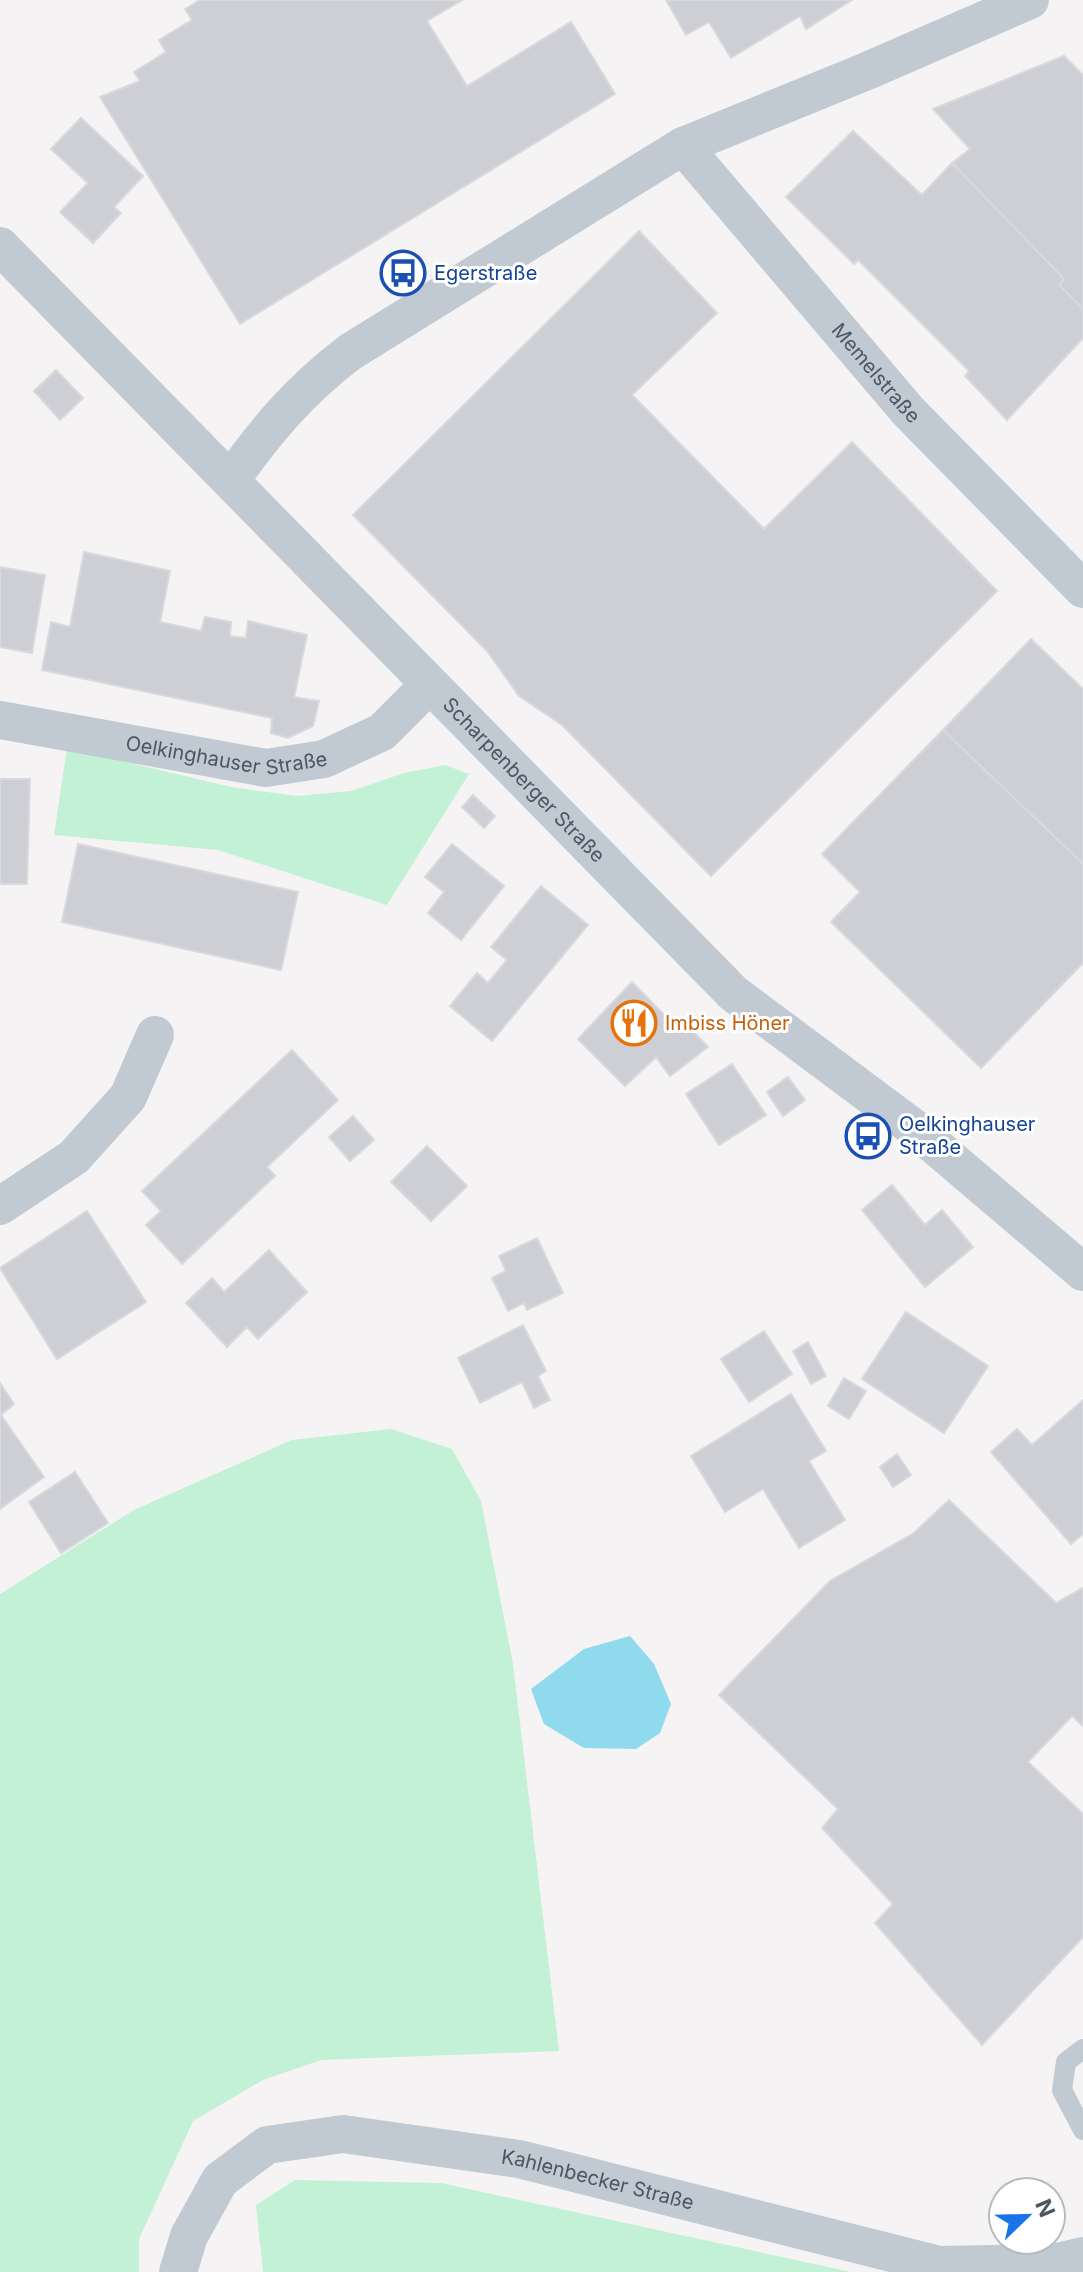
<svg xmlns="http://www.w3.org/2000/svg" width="1083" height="2272" font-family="Inter,sans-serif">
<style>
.green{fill:#c3f1d5}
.water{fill:#90daee}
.building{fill:#cdcfd5;stroke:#d7d9de;stroke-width:2}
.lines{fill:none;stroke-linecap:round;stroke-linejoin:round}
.lane{stroke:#c1cad2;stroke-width:20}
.street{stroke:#c1cad2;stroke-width:38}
.labels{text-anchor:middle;stroke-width:6;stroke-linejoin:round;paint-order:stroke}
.transit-label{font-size:20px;fill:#164399;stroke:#fff;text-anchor:start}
.street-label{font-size:20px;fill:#4a5661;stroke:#fff}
.food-label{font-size:20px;fill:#c56008;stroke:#fff;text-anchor:start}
</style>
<rect width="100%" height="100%" fill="#f5f3f3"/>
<!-- green -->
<g class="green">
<path d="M 67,748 L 231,787 L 296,796 L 351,791 L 404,773 L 445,765 L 469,774 L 387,905 L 218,850 L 54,835 Z"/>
<path d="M 391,1429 L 452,1449 L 481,1501 L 513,1664 L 559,2051 L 321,2060 L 263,2080 L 193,2121 L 139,2239 L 139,2272 L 0,2272 L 0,1594 L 134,1510 L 292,1440 Z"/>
<path d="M 295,2180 L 441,2183 L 851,2272 L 263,2272 L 256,2205 Z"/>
</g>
<!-- water -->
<path class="water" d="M 630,1636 L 654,1664 L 671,1704 L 660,1733 L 636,1749 L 584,1748 L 544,1724 L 531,1689 L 584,1649 Z"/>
<!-- building -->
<g class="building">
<path d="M 200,0 L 462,0 L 427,21 L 467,86 L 571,22 L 615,94 L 240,324 L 100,97 L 140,81 L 134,72 L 166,52 L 159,40 L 192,20 L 185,9 Z"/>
<path d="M 666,0 L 852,0 L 806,29 L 800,16 L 731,58 L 709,22 L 686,35 Z"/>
<path d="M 1064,56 L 1083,75 L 1083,309 L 1059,285 L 1064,279 L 952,163 L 970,149 L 933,109 Z"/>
<path d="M 81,118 L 143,176 L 114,207 L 121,213 L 93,243 L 60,212 L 88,183 L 51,149 Z"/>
<path d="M 853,131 L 922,195 L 952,163 L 1064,279 L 1059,285 L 1083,309 L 1083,338 L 1007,420 L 965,376 L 969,371 L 858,260 L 854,264 L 786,197 Z"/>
<path d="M 639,231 L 717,313 L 632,395 L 764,529 L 852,442 L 997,591 L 711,876 L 562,725 L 519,696 L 487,651 L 353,515 Z"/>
<path d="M 56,370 L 83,398 L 60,420 L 34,391 Z"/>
<path d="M 84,552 L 170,571 L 160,622 L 201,631 L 205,617 L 231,622 L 230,636 L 246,638 L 248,621 L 307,635 L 294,697 L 319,701 L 313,726 L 288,738 L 271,733 L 272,718 L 42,670 L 51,622 L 70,627 Z"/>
<path d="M 0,567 L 45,575 L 32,653 L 0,647 Z"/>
<path d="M 1031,639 L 1083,689 L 1083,864 L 943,730 Z"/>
<path d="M 943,730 L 1083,864 L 1083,963 L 981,1068 L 831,922 L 860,892 L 822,854 Z"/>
<path d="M 0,779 L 30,779 L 27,884 L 0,884 Z"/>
<path d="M 473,795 L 495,816 L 484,828 L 462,807 Z"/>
<path d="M 78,844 L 298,892 L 281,970 L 62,922 Z"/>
<path d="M 452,844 L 504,886 L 461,940 L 428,913 L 444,892 L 425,877 Z"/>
<path d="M 541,886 L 588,925 L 492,1041 L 450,1006 L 477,973 L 488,983 L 507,960 L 491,947 Z"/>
<path d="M 632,982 L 677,1028 L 684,1022 L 708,1047 L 670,1076 L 656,1057 L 625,1086 L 578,1039 Z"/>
<path d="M 292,1050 L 338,1100 L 267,1167 L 275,1176 L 182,1264 L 146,1225 L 161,1211 L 142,1191 Z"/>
<path d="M 732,1064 L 766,1115 L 719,1145 L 686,1094 Z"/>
<path d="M 788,1077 L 805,1100 L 783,1116 L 767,1092 Z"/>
<path d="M 353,1116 L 374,1140 L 350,1161 L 329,1137 Z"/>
<path d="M 427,1146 L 467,1186 L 431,1221 L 391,1182 Z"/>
<path d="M 892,1185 L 925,1225 L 942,1210 L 973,1247 L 925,1287 L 862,1210 Z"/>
<path d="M 87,1211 L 146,1302 L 57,1359 L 0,1268 Z"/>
<path d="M 537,1238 L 563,1293 L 527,1310 L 524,1303 L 508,1311 L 492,1278 L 506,1271 L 499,1256 Z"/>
<path d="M 269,1250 L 307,1292 L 258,1339 L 247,1327 L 227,1347 L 186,1303 L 212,1278 L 224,1292 Z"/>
<path d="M 906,1312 L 988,1366 L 944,1433 L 862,1379 Z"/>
<path d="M 523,1325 L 546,1371 L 538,1376 L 550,1400 L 534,1408 L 522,1382 L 480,1403 L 458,1358 Z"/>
<path d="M 764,1331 L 792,1374 L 749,1402 L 721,1359 Z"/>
<path d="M 808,1342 L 826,1376 L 811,1384 L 793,1351 Z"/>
<path d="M 844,1378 L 866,1391 L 849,1419 L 828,1406 Z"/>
<path d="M 0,1383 L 14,1404 L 1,1415 L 44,1477 L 0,1509 Z"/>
<path d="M 791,1394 L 826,1451 L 809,1461 L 845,1520 L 799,1548 L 763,1489 L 725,1512 L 691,1456 Z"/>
<path d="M 1083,1400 L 1083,1534 L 1071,1544 L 991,1452 L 1017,1429 L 1032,1445 Z"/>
<path d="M 897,1454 L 911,1475 L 893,1487 L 880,1467 Z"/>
<path d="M 75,1472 L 108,1523 L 61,1553 L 29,1502 Z"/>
<path d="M 949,1500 L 1056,1603 L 1083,1588 L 1083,1726 L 1072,1716 L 1028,1762 L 1083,1814 L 1083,1937 L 982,2045 L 875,1923 L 893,1904 L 822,1828 L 838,1809 L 719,1695 L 830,1581 L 914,1533 Z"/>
</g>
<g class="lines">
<!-- lane -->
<path class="lane" d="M 1083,2049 L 1066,2062 L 1062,2090 L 1083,2130"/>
<!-- street -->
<g class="street">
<path id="s1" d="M 683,146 L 908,411 L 1083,589"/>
<path id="s2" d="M 0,246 L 733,993 L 914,1128 L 1083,1272"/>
<path d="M 231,480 C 267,429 299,391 350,352 L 683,146 L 867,71 L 1030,0"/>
<path id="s3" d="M 0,720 L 266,768 L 324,759 L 382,732 L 429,685"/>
<path d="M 0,1206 L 74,1157 L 128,1097 L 155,1035"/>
<path id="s4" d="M 178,2272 L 189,2236 L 220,2180 L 267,2145 L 343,2134 L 519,2159 L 939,2265 L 1054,2263 L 1083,2256"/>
</g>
</g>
<!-- icons -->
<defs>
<g id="bus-ring" transform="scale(2.3)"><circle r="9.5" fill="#fff" stroke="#1a4fb4" stroke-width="1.5"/><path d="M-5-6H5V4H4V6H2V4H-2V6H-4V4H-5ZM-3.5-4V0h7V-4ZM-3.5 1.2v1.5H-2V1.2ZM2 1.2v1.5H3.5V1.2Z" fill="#1a4fb4"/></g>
<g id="restaurant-ring" transform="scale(2.3)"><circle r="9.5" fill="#fff" stroke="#e8710a" stroke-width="1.5"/><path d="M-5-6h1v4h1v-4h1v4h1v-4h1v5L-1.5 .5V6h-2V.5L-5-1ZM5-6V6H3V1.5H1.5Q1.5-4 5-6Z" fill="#e8710a"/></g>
</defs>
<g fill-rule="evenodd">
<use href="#bus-ring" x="403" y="273"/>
<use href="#restaurant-ring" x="634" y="1023"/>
<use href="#bus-ring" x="868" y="1136"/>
</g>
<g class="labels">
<!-- transit labels -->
<g class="transit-label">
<text x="434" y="280">Egerstraße</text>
<text x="899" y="1131">Oelkinghauser<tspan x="899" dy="23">Straße</tspan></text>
</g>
<!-- street labels -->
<g class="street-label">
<text dy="7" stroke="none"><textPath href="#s1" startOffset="298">Memelstraße</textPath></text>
<text dy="7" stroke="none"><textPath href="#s3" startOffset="230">Oelkinghauser Straße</textPath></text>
<text dy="7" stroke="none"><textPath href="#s2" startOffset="748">Scharpenberger Straße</textPath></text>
<text dy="7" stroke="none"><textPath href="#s4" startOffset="496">Kahlenbecker Straße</textPath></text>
</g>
<!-- food labels -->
<g class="food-label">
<text x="665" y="1030">Imbiss Höner</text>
</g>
</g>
<!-- north arrow -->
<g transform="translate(1027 2216) rotate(67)"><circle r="38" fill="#ffffff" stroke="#b7bbc0" stroke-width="2"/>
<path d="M0-6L14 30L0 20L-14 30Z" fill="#1a73e8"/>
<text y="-12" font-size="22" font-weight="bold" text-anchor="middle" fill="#4a5661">N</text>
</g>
</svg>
